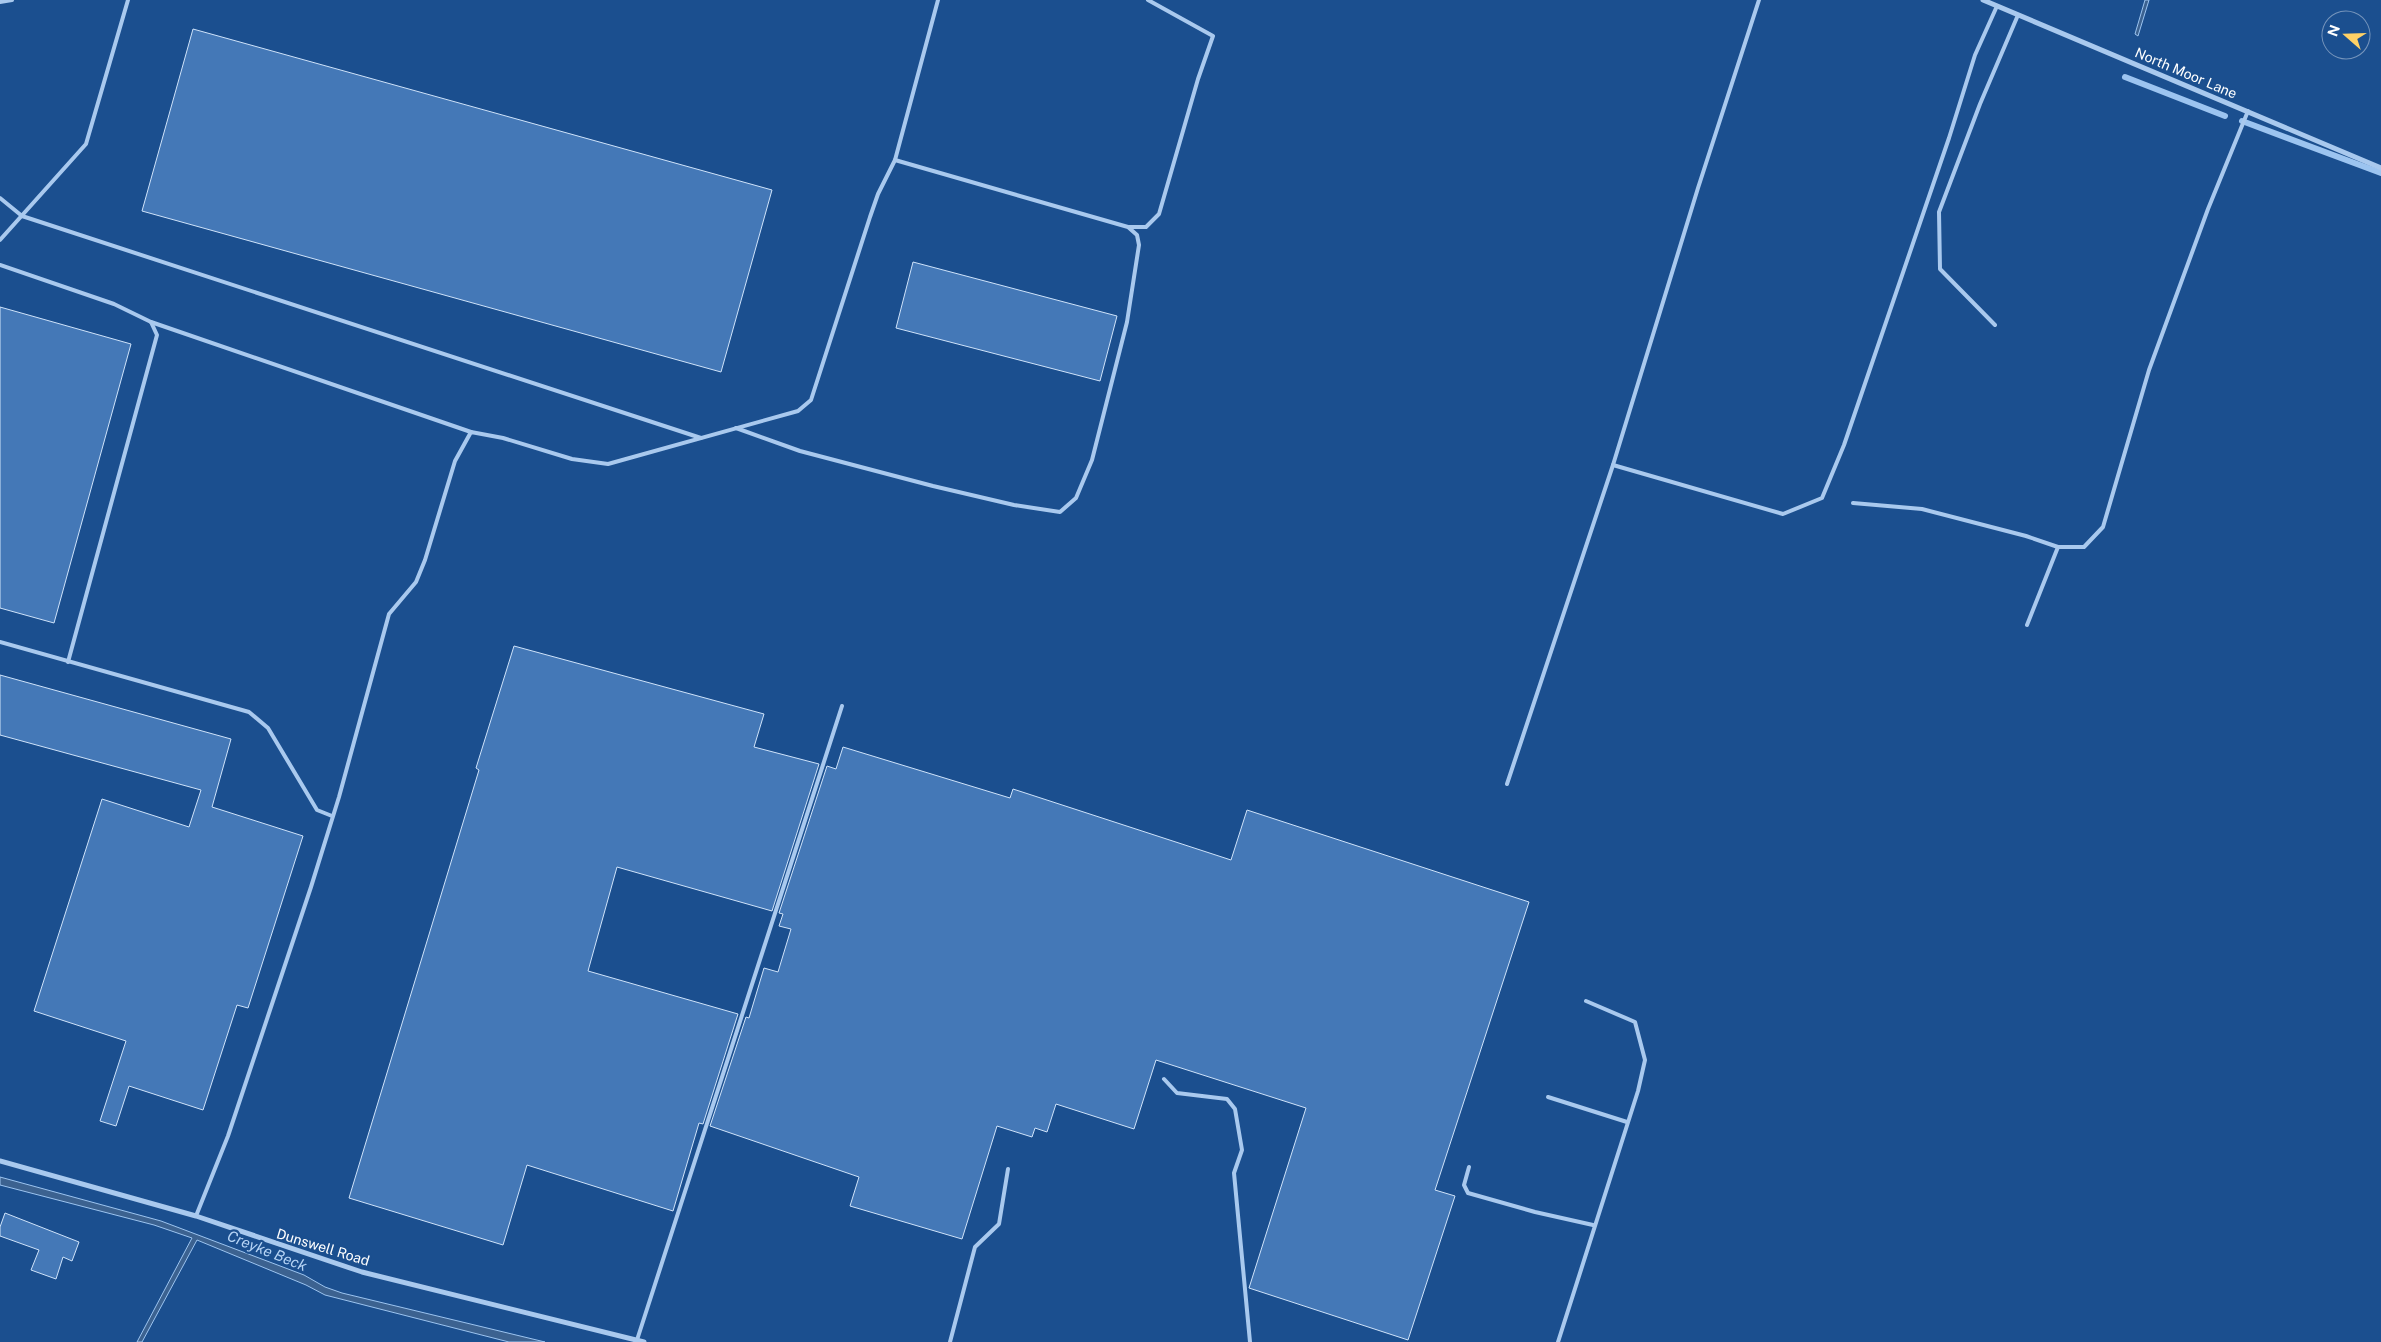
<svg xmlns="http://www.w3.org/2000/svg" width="2381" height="1342" font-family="'Public Sans',sans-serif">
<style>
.water{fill:#3c6290;stroke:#9cc4f0}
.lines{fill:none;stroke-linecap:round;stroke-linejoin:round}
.stream{stroke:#9cc4f0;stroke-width:6}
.building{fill:#4478b7;stroke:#cfe3fa}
.lane{stroke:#a9c9ee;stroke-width:4}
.street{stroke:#a9c9ee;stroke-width:5}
.labels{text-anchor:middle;stroke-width:4.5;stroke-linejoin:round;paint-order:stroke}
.street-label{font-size:14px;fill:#fff;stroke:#1b4f8f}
.water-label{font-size:15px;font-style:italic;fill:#b5d3f5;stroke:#1b4f8f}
</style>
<rect width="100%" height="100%" fill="#1b4f8f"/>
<!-- water -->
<g class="water">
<path d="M 2145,0 L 2149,0 L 2138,36 L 2135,34 Z"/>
<path d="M 0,1177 L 161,1221 L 304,1275 L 325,1287 L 342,1293 L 545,1342 L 509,1342 L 325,1295 L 306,1285 L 197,1240 L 142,1342 L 137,1342 L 192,1238 L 154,1225 L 0,1185 Z"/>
</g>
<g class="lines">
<!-- stream -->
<g class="stream">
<path d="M 2125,77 L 2225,116"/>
<path d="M 2242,121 L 2381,173"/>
</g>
</g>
<!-- building -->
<g class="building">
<path d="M 193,29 L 772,190 L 721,372 L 142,211 Z"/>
<path d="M 913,262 L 1117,316 L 1100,381 L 896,328 Z"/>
<path d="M 0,307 L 131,344 L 54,623 L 0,608 Z"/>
<path d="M 514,646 L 764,714 L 754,747 L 819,764 L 772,911 L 617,867 L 588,971 L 738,1014 L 703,1124 L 699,1123 L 673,1211 L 527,1165 L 503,1245 L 349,1198 L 479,770 L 476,768 Z"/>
<path d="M 0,675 L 231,739 L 212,807 L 303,836 L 248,1008 L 237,1005 L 203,1110 L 129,1086 L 116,1126 L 100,1121 L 126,1041 L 34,1011 L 102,799 L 189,827 L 201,790 L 0,735 Z"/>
<path d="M 843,747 L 1010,798 L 1013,789 L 1231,860 L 1247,810 L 1529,902 L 1435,1190 L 1455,1196 L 1408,1340 L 1249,1288 L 1306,1108 L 1156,1060 L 1134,1129 L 1056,1104 L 1047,1132 L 1035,1128 L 1032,1137 L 997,1126 L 962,1239 L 850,1206 L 859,1177 L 710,1126 L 746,1017 L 749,1018 L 764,968 L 778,972 L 791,929 L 779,926 L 783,914 L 779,913 L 827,766 L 836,769 Z"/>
<path d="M 5,1213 L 79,1242 L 72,1261 L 63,1257 L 56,1279 L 31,1270 L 39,1250 L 0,1236 L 0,1227 Z"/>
</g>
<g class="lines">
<!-- lane -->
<g class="lane">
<path d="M 0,2 L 12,0"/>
<path d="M 0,198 L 22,216 L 701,438"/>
<path d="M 1129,227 L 1146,227 L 1159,214 L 1198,79 L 1213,36 L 1148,0"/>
<path d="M 0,240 L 86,144 L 128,0"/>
<path d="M 0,265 L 114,304 L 151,322 L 157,335 L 68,662"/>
<path d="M 151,322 L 471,432"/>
<path d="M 1995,325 L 1940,269 L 1939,212 L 1980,104 L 2018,15"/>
<path d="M 736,428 L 800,451 L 933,486 L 1014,505 L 1060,512 L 1076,498 L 1092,460 L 1127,322 L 1139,245 L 1137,235 L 1128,227 L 895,160"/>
<path d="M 1613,465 L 1783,514 L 1822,498 L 1844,445 L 1949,138 L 1975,55 L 1997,6"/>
<path d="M 1853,503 L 1922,509 L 2026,536 L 2058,547"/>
<path d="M 2027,625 L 2058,547 L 2084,547 L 2103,527 L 2149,370 L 2208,209 L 2248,111"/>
<path d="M 0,642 L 249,712 L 268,728 L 317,810 L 332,816"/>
<path d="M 1507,784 L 1613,465 L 1698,188 L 1759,0"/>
<path d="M 1164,1079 L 1177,1093 L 1227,1099 L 1235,1109 L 1242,1150 L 1234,1173 L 1250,1342"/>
<path d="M 1548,1097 L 1627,1122"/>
<path d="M 1469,1167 L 1464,1185 L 1468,1193 L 1535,1212 L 1593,1225"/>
<path d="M 196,1216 L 228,1136 L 311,887 L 339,797 L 389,614 L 416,582 L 425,560 L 455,461 L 471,432 L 503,438 L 572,459 L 608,464 L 798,411 L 811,400 L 870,217 L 878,194 L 895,160 L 938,0"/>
<path d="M 637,1340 L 842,706"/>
<path d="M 950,1342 L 975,1247 L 999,1224 L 1008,1169"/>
<path d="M 1558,1342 L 1638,1091 L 1645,1060 L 1635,1022 L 1586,1001"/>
</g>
<!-- street -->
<g class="street">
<path d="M 1983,0 L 2381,168"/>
<path d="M 0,1161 L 196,1216 L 362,1272 L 644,1342"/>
</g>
</g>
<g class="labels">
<!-- street labels -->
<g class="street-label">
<text transform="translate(2186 73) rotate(23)" y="5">North Moor Lane</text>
<text transform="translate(323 1247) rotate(17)" y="5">Dunswell Road</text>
</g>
<!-- water labels -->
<g class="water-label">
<text transform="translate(267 1251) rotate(22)" y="5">Creyke Beck</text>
</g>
</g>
<!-- north arrow -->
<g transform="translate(2346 35) rotate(290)"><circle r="24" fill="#1b4f8f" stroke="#7695bc"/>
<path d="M0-4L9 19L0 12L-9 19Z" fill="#ffd166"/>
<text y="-8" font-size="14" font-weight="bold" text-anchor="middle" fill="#ffffff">N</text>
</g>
</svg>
